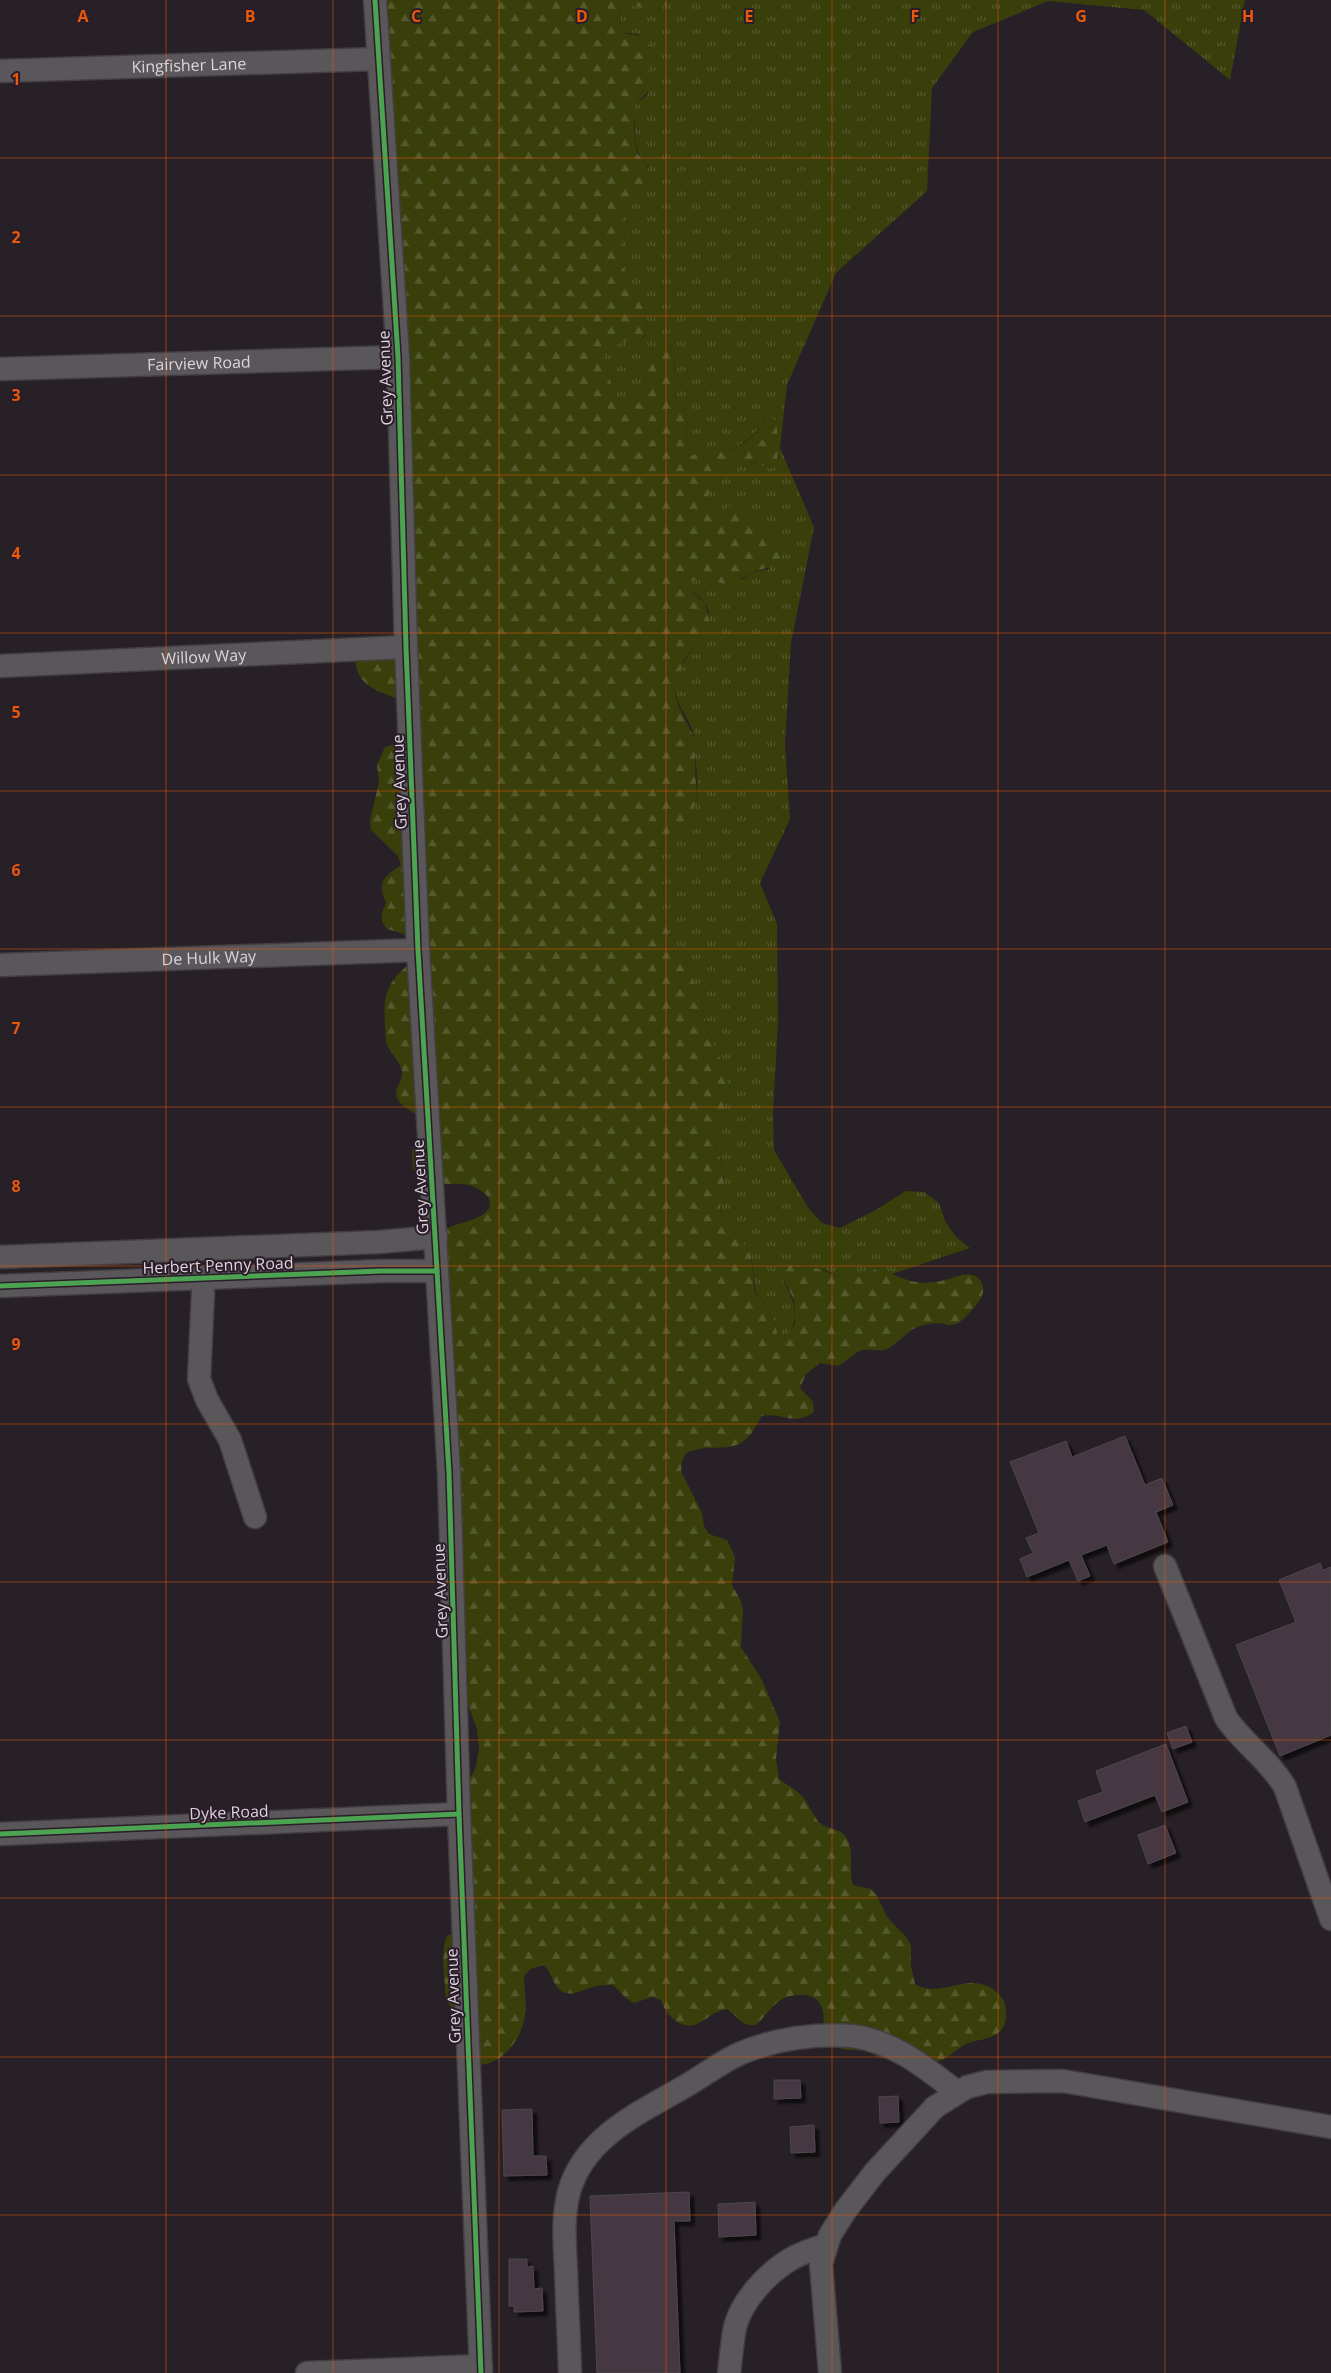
<svg xmlns="http://www.w3.org/2000/svg" width="1331" height="2373" font-family="'Open Sans',sans-serif">
<style>
.grass{fill:url(#grass-tufts)}
.forest{fill:url(#forest-firs)}
.building{fill:#443743;stroke:#4d484c;filter:url(#shadow)}
.lines{fill:none;stroke-linecap:round;stroke-linejoin:round}
.minor-casing{stroke:#433e42;stroke-width:25}
.minor{stroke:#5a575a;stroke-width:22}
.cycleway-casing{stroke:#2a1d29;stroke-width:8}
.cycleway{stroke:#4ca352;stroke-width:5}
.grid{fill:none;stroke:#e8590c;stroke-width:1;stroke-opacity:0.55}
.labels{text-anchor:middle;stroke-width:4;stroke-linejoin:round;paint-order:stroke}
.street-label{font-size:16px;fill:#dcd4dc;stroke:#2a1d29}
.grid-label{font-size:16px;text-anchor:middle;font-weight:bold;fill:#e8590c;stroke:#2a1d29;stroke-width:4;stroke-linejoin:round;paint-order:stroke}
</style>
<defs>
<pattern id="grass-tufts" width="24" height="20" patternUnits="userSpaceOnUse" patternTransform="scale(1.25)"><rect width="24" height="20" fill="#383f0a"/><path d="M3 7l-1-3M5 7V3M7 7l1-3M15 17l-1-3M17 17v-4M19 17l1-3" fill="none" stroke="#545a2d"/></pattern>
<pattern id="forest-firs" width="22" height="20" patternUnits="userSpaceOnUse" patternTransform="scale(1.25)"><rect width="22" height="20" fill="#383f0a"/><path d="M5 1l3.5 6h-7zM16 11l3.5 6h-7z" fill="#545a2d"/></pattern>
<filter id="shadow"><feDropShadow dx="4.5" dy="4.5" stdDeviation="1" flood-color="#0009"/></filter>
</defs>
<rect width="100%" height="100%" fill="#272026"/>
<!-- grass -->
<path class="grass" d="M 670,0 L 1245,0 L 1230,80 L 1144,10 L 1048,1 L 973,32 L 932,88 L 927,191 L 836,273 L 787,385 L 780,448 L 814,527 L 791,643 L 785,744 L 790,819 L 760,883 L 777,924 L 778,1023 L 773,1111 L 774,1150 L 809,1209 L 822,1223 L 840,1228 L 874,1211 L 906,1191 L 924,1192 L 939,1203 L 945,1221 L 956,1237 L 970,1248 L 892,1274 L 880,1268 L 844,1280 L 828,1271 L 800,1264 L 783,1281 C 795,1300 802,1321 784,1339 L 778,1335 C 773,1318 769,1305 756,1293 L 751,1256 L 741,1239 L 722,1217 L 720,1208 L 724,1172 L 716,1145 L 716,1136 L 723,1118 L 723,1065 L 707,1031 L 702,1003 L 691,973 L 668,931 L 662,913 L 664,884 L 660,856 L 662,846 L 671,831 L 686,821 C 689,813 695,804 697,796 C 698,790 695,737 693,731 C 685,711 672,702 677,678 C 684,647 735,617 691,591 L 690,582 L 698,579 L 726,584 L 743,579 L 750,573 L 769,569 L 774,534 L 760,529 L 754,518 L 723,512 L 714,514 L 706,509 C 706,490 726,468 743,460 L 769,468 L 779,458 L 776,450 L 777,422 L 769,417 C 758,429 744,447 727,450 C 720,451 713,448 707,449 C 701,450 696,455 689,456 C 682,438 689,434 687,418 C 687,407 676,403 675,395 C 670,372 683,358 663,340 C 640,352 649,379 643,400 C 618,414 614,395 609,376 C 608,369 604,363 603,357 C 611,340 625,342 642,340 C 657,317 632,283 620,262 L 619,253 L 625,236 L 621,223 L 648,167 C 635,150 636,147 635,127 C 635,119 631,115 634,107 C 636,102 644,98 648,94 L 639,34 L 621,33 L 620,6 C 646,0 650,25 670,0 Z"/>
<!-- forest -->
<path class="forest" d="M 380,0 L 670,0 C 650,25 646,0 620,6 L 621,33 C 636,36 649,32 652,53 L 646,59 L 653,85 C 648,94 640,98 635,105 C 632,109 635,149 638,154 C 643,161 649,165 648,174 C 646,195 628,204 621,223 C 631,234 618,248 620,262 C 632,283 657,317 642,340 C 626,342 611,340 603,357 C 604,364 608,369 609,376 C 614,395 619,414 643,400 C 649,379 640,352 663,340 C 683,358 670,372 675,395 C 676,403 687,407 687,418 C 689,433 682,439 689,456 C 696,455 701,450 707,449 C 713,448 721,451 727,450 C 745,447 758,429 770,416 L 777,422 L 778,467 L 769,468 L 743,460 C 726,468 706,490 706,509 L 715,514 L 723,512 L 730,506 C 747,506 753,515 760,529 C 773,533 780,536 785,548 L 777,565 L 750,573 L 735,583 L 726,584 L 698,579 L 690,582 L 691,591 L 705,603 L 709,620 L 706,630 L 684,660 L 677,677 L 676,696 L 679,707 L 696,741 L 695,770 L 697,795 L 695,804 L 686,821 L 671,831 L 662,846 L 660,856 L 664,884 L 662,913 L 668,931 L 691,973 L 702,1003 L 707,1031 L 723,1065 L 728,1083 L 723,1118 L 716,1136 L 716,1146 L 724,1172 L 720,1209 L 722,1217 L 741,1239 L 751,1256 L 755,1293 C 769,1305 773,1318 778,1335 L 784,1339 L 795,1324 C 795,1315 796,1304 792,1296 C 786,1281 776,1279 791,1264 C 809,1264 828,1271 844,1280 L 880,1268 C 905,1280 917,1287 945,1280 C 954,1278 963,1273 972,1275 C 978,1276 983,1282 983,1288 C 984,1295 980,1300 976,1305 C 948,1340 952,1316 920,1326 C 909,1329 899,1342 889,1348 C 880,1353 873,1348 863,1350 C 854,1352 847,1362 838,1366 L 820,1363 L 806,1374 L 800,1388 L 813,1402 L 814,1412 C 795,1427 782,1412 761,1416 C 740,1463 721,1439 686,1453 L 682,1461 L 681,1471 L 702,1513 L 704,1526 L 709,1534 L 727,1540 L 735,1557 L 732,1585 L 741,1601 L 743,1610 L 741,1647 L 762,1680 L 780,1722 L 776,1758 L 779,1779 C 787,1785 797,1790 804,1798 C 810,1806 813,1817 821,1824 C 830,1830 842,1828 847,1839 C 855,1853 848,1870 853,1885 L 871,1889 L 877,1896 L 887,1917 L 907,1938 L 911,1946 L 911,1966 L 915,1984 C 940,1999 964,1974 989,1987 C 998,1991 1006,2000 1006,2010 C 1008,2042 983,2036 964,2045 C 955,2050 946,2061 935,2062 C 917,2063 899,2053 882,2058 C 876,2056 870,2052 864,2051 C 852,2049 841,2053 831,2042 C 819,2030 827,2018 821,2006 C 818,1998 810,1995 802,1995 C 776,1995 773,2009 756,2025 C 739,2026 739,2016 726,2009 C 714,2012 707,2019 697,2024 C 681,2031 665,2014 661,2000 L 652,1997 L 634,2003 L 626,1998 L 613,1985 C 607,1985 599,1985 593,1987 C 581,1990 569,1999 559,1989 C 552,1982 551,1972 544,1965 L 530,1969 L 524,1976 C 524,1989 527,2002 525,2015 C 522,2041 499,2068 473,2065 L 457,2015 L 446,2000 L 443,1963 L 444,1945 L 447,1936 L 456,1932 L 453,1864 L 447,1828 L 449,1819 L 476,1767 L 479,1748 L 477,1729 L 467,1702 L 468,1674 L 447,1644 L 441,1232 C 456,1221 480,1223 490,1207 L 489,1198 C 463,1169 442,1199 413,1169 L 412,1150 L 426,1137 L 425,1121 C 417,1114 402,1107 398,1100 C 392,1090 403,1082 402,1072 C 401,1062 391,1054 387,1045 C 385,1039 386,1032 385,1026 C 383,996 386,982 411,963 L 414,937 L 387,929 L 382,921 L 382,912 L 386,903 C 377,881 383,878 401,865 L 398,856 L 371,830 L 370,820 L 379,782 L 377,765 L 385,747 L 403,742 L 399,700 C 377,689 357,688 355,658 L 389,645 L 400,629 L 380,205 L 376,197 L 380,178 Z"/>
<!-- building -->
<g class="building">
<path d="M 1125,1436 L 1145,1485 L 1162,1478 L 1173,1505 L 1156,1512 L 1168,1542 L 1114,1564 L 1107,1545 L 1081,1555 L 1090,1576 L 1078,1581 L 1069,1560 L 1027,1577 L 1020,1559 L 1033,1553 L 1026,1538 L 1039,1533 L 1010,1462 L 1066,1441 L 1072,1457 Z"/>
<path d="M 1320,1563 L 1323,1570 L 1331,1567 L 1331,1735 L 1280,1756 L 1236,1645 L 1296,1622 L 1279,1580 Z"/>
<path d="M 1186,1726 L 1192,1742 L 1173,1749 L 1167,1733 Z"/>
<path d="M 1166,1744 L 1188,1802 L 1162,1812 L 1155,1795 L 1085,1822 L 1078,1801 L 1103,1792 L 1096,1771 Z"/>
<path d="M 1165,1825 L 1176,1853 L 1148,1864 L 1138,1835 Z"/>
<path d="M 774,2080 L 800,2080 L 801,2098 L 774,2099 Z"/>
<path d="M 898,2096 L 899,2122 L 880,2123 L 879,2097 Z"/>
<path d="M 532,2109 L 533,2156 L 546,2156 L 547,2175 L 504,2176 L 502,2110 Z"/>
<path d="M 814,2125 L 815,2152 L 791,2153 L 790,2127 Z"/>
<path d="M 689,2192 L 690,2221 L 674,2221 L 680,2373 L 597,2373 L 590,2196 Z"/>
<path d="M 755,2202 L 756,2235 L 719,2237 L 718,2204 Z"/>
<path d="M 509,2259 L 527,2259 L 527,2267 L 533,2266 L 534,2289 L 542,2288 L 543,2311 L 514,2312 L 514,2306 L 509,2306 Z"/>
</g>
<g class="lines">
<!-- minor casing -->
<g class="minor-casing">
<g id="minor">
<path d="M 375,0 L 398,357 L 406,647 L 418,950 L 449,1473 L 459,1814 L 481,2373"/>
<path id="s1" d="M 0,71 L 377,59"/>
<path id="s2" d="M 0,369 L 398,357"/>
<path id="s3" d="M 0,666 L 406,647"/>
<path id="s4" d="M 0,965 L 418,950"/>
<path d="M 0,1257 L 379,1242 L 436,1237"/>
<path d="M 202,1278 L 203,1293 L 199,1379 L 207,1400 L 230,1440 L 255,1517"/>
<path d="M 0,1286 L 381,1271 L 437,1271"/>
<path d="M 1165,1566 L 1226,1718 C 1243,1743 1270,1761 1285,1787 L 1331,1919"/>
<path d="M 0,1834 L 459,1814"/>
<path d="M 307,2373 L 481,2366"/>
<path d="M 570,2373 C 569,2339 567,2305 566,2271 C 565,2245 562,2218 569,2192 C 584,2136 643,2111 689,2084 C 706,2074 723,2061 741,2053 C 775,2039 815,2033 852,2036 C 893,2041 925,2067 957,2092"/>
<path d="M 729,2373 C 731,2358 732,2342 735,2327 C 742,2300 769,2271 793,2258 C 803,2252 815,2249 825,2245"/>
<path d="M 830,2373 L 821,2264 L 830,2235 L 845,2211 L 875,2172 L 935,2107 L 967,2087 L 987,2082 L 1063,2081 L 1331,2127"/>
</g>
</g>
<!-- minor -->
<use href="#minor" class="minor"/>
<!-- cycleway casing -->
<g class="cycleway-casing">
<g id="cycleway">
<path d="M 375,0 L 398,357 L 406,647 L 418,950 L 449,1473 L 459,1814 L 481,2373"/>
<path d="M 0,1286 L 381,1271 L 437,1271"/>
<path d="M 0,1834 L 459,1814"/>
</g>
</g>
<!-- cycleway -->
<use href="#cycleway" class="cycleway"/>
</g>
<!-- grid -->
<path class="grid" d="M 166,0 L 166,2373M 333,0 L 333,2373M 499,0 L 499,2373M 666,0 L 666,2373M 832,0 L 832,2373M 998,0 L 998,2373M 1165,0 L 1165,2373M 0,158 L 1331,158M 0,316 L 1331,316M 0,475 L 1331,475M 0,633 L 1331,633M 0,791 L 1331,791M 0,949 L 1331,949M 0,1107 L 1331,1107M 0,1266 L 1331,1266M 0,1424 L 1331,1424M 0,1582 L 1331,1582M 0,1740 L 1331,1740M 0,1898 L 1331,1898M 0,2057 L 1331,2057M 0,2215 L 1331,2215"/>
<g class="labels">
<!-- street labels -->
<g class="street-label">
<text dy="6" stroke="none"><textPath href="#s1" startOffset="189">Kingfisher Lane</textPath></text>
<text dy="6" stroke="none"><textPath href="#s2" startOffset="199">Fairview Road</textPath></text>
<text transform="translate(385 378) rotate(-92)" y="6">Grey Avenue</text>
<text dy="6" stroke="none"><textPath href="#s3" startOffset="204">Willow Way</textPath></text>
<text transform="translate(399 782) rotate(-92)" y="6">Grey Avenue</text>
<text dy="6" stroke="none"><textPath href="#s4" startOffset="209">De Hulk Way</textPath></text>
<text transform="translate(420 1187) rotate(-93)" y="6">Grey Avenue</text>
<text transform="translate(218 1265) rotate(-2)" y="6">Herbert Penny Road</text>
<text transform="translate(440 1591) rotate(-92)" y="6">Grey Avenue</text>
<text transform="translate(229 1812) rotate(-2)" y="6">Dyke Road</text>
<text transform="translate(453 1996) rotate(-92)" y="6">Grey Avenue</text>
</g>
</g>
<g class="grid-label">
<text x="83" y="22">A</text>
<text x="250" y="22">B</text>
<text x="416" y="22">C</text>
<text x="582" y="22">D</text>
<text x="749" y="22">E</text>
<text x="915" y="22">F</text>
<text x="1081" y="22">G</text>
<text x="1248" y="22">H</text>
<text x="16" y="85">1</text>
<text x="16" y="243">2</text>
<text x="16" y="401">3</text>
<text x="16" y="559">4</text>
<text x="16" y="718">5</text>
<text x="16" y="876">6</text>
<text x="16" y="1034">7</text>
<text x="16" y="1192">8</text>
<text x="16" y="1350">9</text>
</g>
</svg>
